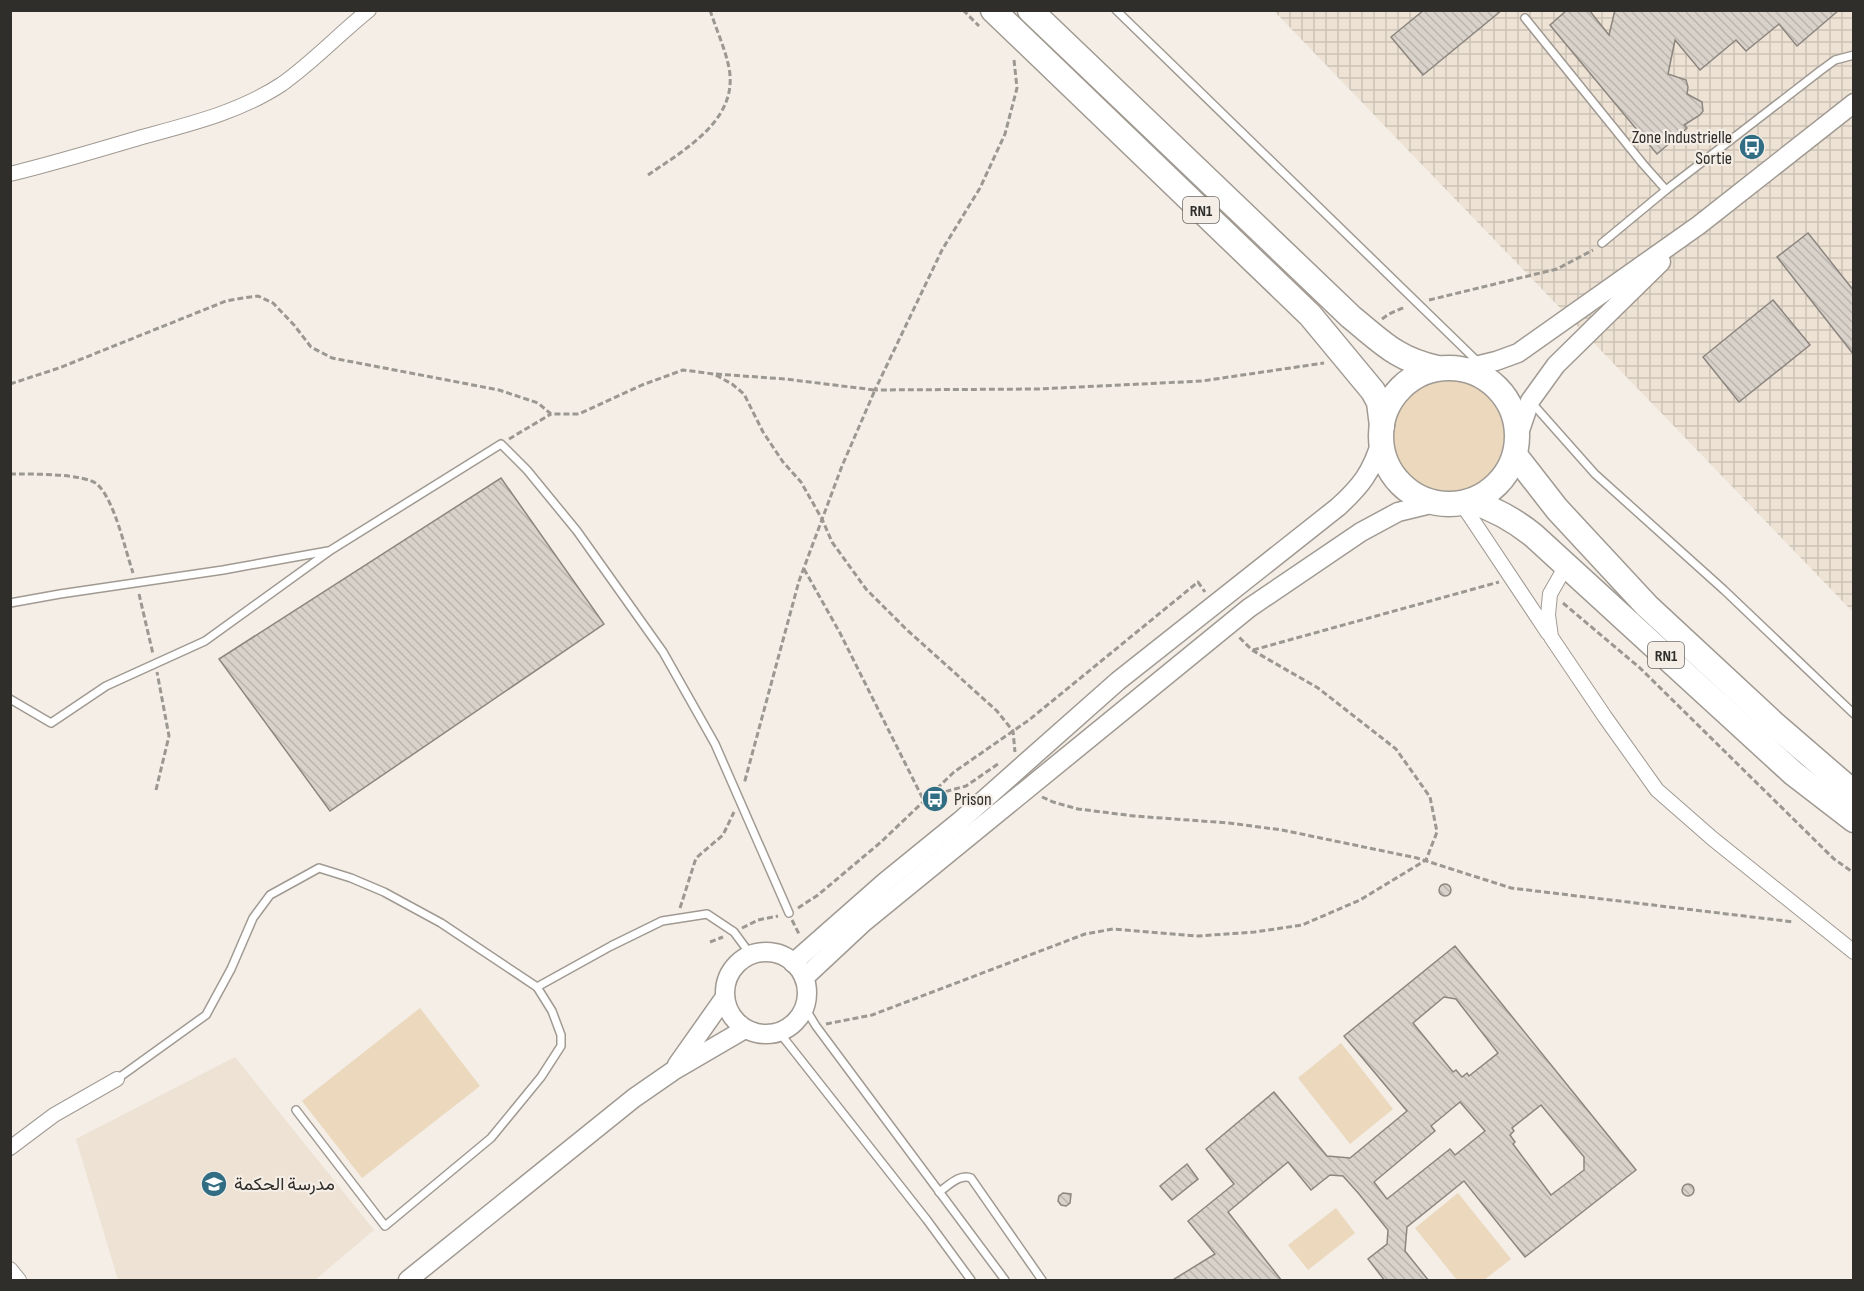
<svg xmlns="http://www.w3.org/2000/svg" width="1864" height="1291" font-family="'Sofia Sans Condensed',Vazirmatn,sans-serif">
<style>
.built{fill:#ede2d4}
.industrial{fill:url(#industrial-grid)}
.green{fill:#ebd8bd}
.building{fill:url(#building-back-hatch);stroke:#8c867f;stroke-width:1.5;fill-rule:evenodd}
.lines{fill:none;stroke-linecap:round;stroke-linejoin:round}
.lane-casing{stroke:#a09a93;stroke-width:10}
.street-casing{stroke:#a09a93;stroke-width:16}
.secondary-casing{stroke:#a09a93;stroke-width:21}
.highway-casing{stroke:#a09a93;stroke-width:27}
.path{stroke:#9b9791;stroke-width:3;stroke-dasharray:6 3;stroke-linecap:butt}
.lane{stroke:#fff;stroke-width:7}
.street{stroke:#fff;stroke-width:14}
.secondary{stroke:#fff;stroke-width:18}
.highway{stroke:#fff;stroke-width:24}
.labels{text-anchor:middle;stroke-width:4.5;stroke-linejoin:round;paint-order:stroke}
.shield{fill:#f4eee6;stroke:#6b6863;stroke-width:1.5}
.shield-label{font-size:16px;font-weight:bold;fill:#302e2b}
.poi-label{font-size:18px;fill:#302e2b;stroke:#f4eee6;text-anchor:start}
</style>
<defs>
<pattern id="industrial-grid" width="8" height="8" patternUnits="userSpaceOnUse" patternTransform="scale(1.5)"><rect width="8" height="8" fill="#ede2d4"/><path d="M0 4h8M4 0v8" fill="none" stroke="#ccc2b6"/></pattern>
<pattern id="building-back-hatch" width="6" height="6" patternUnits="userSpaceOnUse" patternTransform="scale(1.5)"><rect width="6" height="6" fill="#d8d2ca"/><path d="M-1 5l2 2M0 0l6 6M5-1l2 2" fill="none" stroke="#bab5ae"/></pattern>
</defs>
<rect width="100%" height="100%" fill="#f4eee6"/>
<!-- built -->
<path class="built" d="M 235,1057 L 374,1230 L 315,1280 L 118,1280 L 76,1139 Z"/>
<!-- industrial -->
<path class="industrial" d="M 1274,11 L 1853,11 L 1853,612 Z"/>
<!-- green -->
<g class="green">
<circle cx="1449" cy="436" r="59"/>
<path d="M 420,1008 L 480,1086 L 362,1178 L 302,1101 Z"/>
<path d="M 1341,1043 L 1393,1109 L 1350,1144 L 1298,1078 Z"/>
<path d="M 1458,1193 L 1511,1259 L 1484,1280 L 1457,1280 L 1415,1228 Z"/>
<path d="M 1336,1208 L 1355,1233 L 1308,1270 L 1288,1245 Z"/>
</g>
<!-- building -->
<g class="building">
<path d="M 1424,10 L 1502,10 L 1423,75 L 1391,37 Z"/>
<path d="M 1567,10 L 1589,10 L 1609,35 L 1615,10 L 1839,10 L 1797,46 L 1779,24 L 1746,51 L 1736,40 L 1700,70 L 1675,40 L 1668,74 L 1686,80 L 1688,87 L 1687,94 L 1702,102 L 1703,111 L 1700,115 L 1684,125 L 1687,128 L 1657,154 L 1550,25 Z"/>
<path d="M 1808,233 L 1854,291 L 1854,355 L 1777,257 Z"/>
<path d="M 1773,300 L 1810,345 L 1739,402 L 1703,357 Z"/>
<path d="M 501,478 L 604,624 L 330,811 L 219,659 Z"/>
<circle cx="1445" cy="890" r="6"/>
<path d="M 1455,946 L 1636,1170 L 1525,1257 L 1464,1181 L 1407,1227 L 1405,1251 L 1429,1281 L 1385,1281 L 1368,1259 L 1387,1244 L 1388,1230 L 1359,1194 L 1343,1176 L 1330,1175 L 1311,1190 L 1288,1162 L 1228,1212 L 1282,1281 L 1171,1281 L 1215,1254 L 1188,1221 L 1234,1184 L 1206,1149 L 1274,1092 L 1327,1156 L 1350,1158 L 1407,1111 L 1344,1036 ZM 1444,997 L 1456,999 L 1498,1053 L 1469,1076 L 1467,1073 L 1462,1077 L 1456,1070 L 1453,1072 L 1413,1023 ZM 1460,1102 L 1485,1131 L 1455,1155 L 1450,1149 L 1387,1199 L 1374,1182 L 1435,1131 L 1431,1126 ZM 1541,1105 L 1584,1157 L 1584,1170 L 1551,1195 L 1513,1144 L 1515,1142 L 1510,1135 L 1514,1131 L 1512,1128 Z"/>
<path d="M 1187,1164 L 1198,1179 L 1172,1200 L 1160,1186 Z"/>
<circle cx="1688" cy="1190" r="6"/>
<path d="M 1063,1193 L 1071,1194 L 1070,1203 L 1066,1206 L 1061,1205 L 1058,1201 L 1059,1196 Z"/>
</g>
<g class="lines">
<!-- lane casing -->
<g class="lane-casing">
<g id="lane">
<path d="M 1116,10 L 1478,362"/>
<path d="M 1525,18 L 1643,164 L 1666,190"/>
<path d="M 1602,243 L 1666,190 L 1820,71 L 1835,60 L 1854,55"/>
<path d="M 1532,403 L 1595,474 L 1724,590 L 1854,714"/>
<path d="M 10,603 L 60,594 L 223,570 L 328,551"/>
<path d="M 10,699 L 51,723 L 106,686 L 205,641 L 331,550 L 501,444 L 527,470 L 577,531 L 663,652 L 715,744 L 789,913"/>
<path d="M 537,987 L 611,946 L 662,921 L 707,914 L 734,932 L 751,955"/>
<path d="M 805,1008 L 816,1026 L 1005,1280"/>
<path d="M 779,1032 L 927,1220 L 971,1280"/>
<path d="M 117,1079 L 206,1015 L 231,969 L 253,918 L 270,895 L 319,868 L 351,878 L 384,892 L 441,923 L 537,987 L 552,1011 L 561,1035 L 561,1046 L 541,1077 L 491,1138 L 385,1226 L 296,1110"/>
<path d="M 939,1192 C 948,1186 960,1173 971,1178 L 1042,1280"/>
</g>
</g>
<!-- street casing -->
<g class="street-casing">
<g id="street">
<path d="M 10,174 C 55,163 98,150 142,137 C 190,124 240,112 282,84 C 313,62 339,34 369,10"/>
<path d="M 1462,504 L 1548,633"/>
<path d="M 1567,564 L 1550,594 L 1548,615 L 1551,637 L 1605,717 L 1657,790 L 1713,839 L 1854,952"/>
<path d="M 10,1148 L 54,1115 L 117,1079"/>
<path d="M 10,1269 L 19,1280"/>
</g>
</g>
<!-- secondary casing -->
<g class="secondary-casing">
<g id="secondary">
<path d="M 1463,369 L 1496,361 L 1518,353 L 1699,225 L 1854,103"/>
<path d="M 1518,436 L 1530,401 L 1556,365 L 1661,262"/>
<circle cx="766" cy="993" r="41"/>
<path d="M 793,963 L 885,882 L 960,821 L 1118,681 L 1338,507 C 1361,486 1372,472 1381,441"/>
<path d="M 804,978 L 864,922 L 1249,608 L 1361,532 L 1398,512 L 1435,503"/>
<path d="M 677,1065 L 725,997"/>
<path d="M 408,1280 L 634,1098 L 673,1071 L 745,1029"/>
</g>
</g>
<!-- highway casing -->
<g class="highway-casing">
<g id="highway">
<path d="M 993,10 L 1310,315 L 1373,391 L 1379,402 L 1382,426"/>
<path d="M 1030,10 L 1351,317 C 1382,342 1396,359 1437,368"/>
<circle cx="1449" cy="436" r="68"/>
<path d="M 1515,455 L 1557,509 L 1647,606 L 1773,723 L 1854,793"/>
<path d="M 1470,501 C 1495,509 1513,519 1533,535 L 1793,773 L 1854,820"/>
</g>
</g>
<!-- path -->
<g class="path">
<path d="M 963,10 L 979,26"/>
<path d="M 1014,60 L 1017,88 L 1005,134 L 980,188 L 942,250 L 875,390 L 1038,389 L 1202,381 L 1324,363"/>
<path d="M 648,175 C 684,150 739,120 729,68 C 725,48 716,29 710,10"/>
<path d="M 1429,300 L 1557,269 L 1593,250"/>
<path d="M 1382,319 L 1389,314 L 1405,307"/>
<path d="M 716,374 L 785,379 L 875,390 L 842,466 L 799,581 L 744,784"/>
<path d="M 10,384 L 59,368 L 226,301 L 243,298 L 258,296 L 273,303 L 294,325 L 311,347 L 332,358 L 499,390 L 538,403 L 551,414 L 579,414 L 642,385 L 683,370 L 714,374 L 732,384 L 744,394 L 763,432 L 783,462 L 801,482 L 822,519 L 832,542 L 866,589 L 905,628 L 997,711 L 1013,731 L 1015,752"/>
<path d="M 509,439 L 551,414"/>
<path d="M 10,474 C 29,474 86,473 98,485 C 115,502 125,549 133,573"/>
<path d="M 804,569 L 840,633 L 924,801 L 954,772 L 1029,720 L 1198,582 L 1205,592"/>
<path d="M 139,594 L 153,654"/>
<path d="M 1563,603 L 1640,668 L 1834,859 L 1854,873"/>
<path d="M 1253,650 L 1499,582"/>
<path d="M 156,790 L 169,736 L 157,672"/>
<path d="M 1042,797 L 1053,802 L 1078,809 L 1134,816 L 1229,823 L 1282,830 L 1417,858 L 1511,888 L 1794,922"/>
<path d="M 680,908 L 696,858 L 723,835 L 734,812"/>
<path d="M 798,908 L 818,895 L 881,842 L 924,801 L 944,792 L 966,786 L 998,764"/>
<path d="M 792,920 L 800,936"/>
<path d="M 742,928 L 758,920 L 778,916"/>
<path d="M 710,942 L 723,937"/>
<path d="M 826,1024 L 872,1015 L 1085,934 L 1113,929 L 1198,936 L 1255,932 L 1302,925 L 1360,900 L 1426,860 L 1437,832 L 1430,797 L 1396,749 L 1318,688 L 1252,650 L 1238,636"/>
</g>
<!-- lane -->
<use href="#lane" class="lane"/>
<!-- street -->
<use href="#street" class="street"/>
<!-- secondary -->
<use href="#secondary" class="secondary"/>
<!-- highway -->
<use href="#highway" class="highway"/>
</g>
<!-- icons -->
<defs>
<g id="bus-disc" transform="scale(1.35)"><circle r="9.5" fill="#316e84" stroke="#f4eee6"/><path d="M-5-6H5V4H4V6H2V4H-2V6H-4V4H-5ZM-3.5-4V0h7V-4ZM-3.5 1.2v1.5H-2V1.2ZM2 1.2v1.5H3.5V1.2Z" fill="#fff"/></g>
<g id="school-disc" transform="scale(1.35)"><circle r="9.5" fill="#316e84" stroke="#f4eee6"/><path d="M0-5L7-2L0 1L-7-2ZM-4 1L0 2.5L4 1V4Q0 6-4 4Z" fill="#fff"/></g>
</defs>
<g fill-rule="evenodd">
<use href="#bus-disc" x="1752" y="147"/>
<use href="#bus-disc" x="935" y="799"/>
<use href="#school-disc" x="214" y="1184"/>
</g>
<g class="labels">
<!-- shield labels -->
<g class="shield">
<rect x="1183" y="197" width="36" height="26" rx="4.5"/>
<rect x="1648" y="642" width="36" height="26" rx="4.5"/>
</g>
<g class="shield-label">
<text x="1201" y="216">RN1</text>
<text x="1666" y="661">RN1</text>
</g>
<!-- poi labels -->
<g class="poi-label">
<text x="1732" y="143" text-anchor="end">Zone Industrielle<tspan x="1732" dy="21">Sortie</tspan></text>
<text x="954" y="805">Prison</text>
<text x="234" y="1190">مدرسة الحكمة</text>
</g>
</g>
<!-- border -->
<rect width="1864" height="1291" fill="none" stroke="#302e2b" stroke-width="24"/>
</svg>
